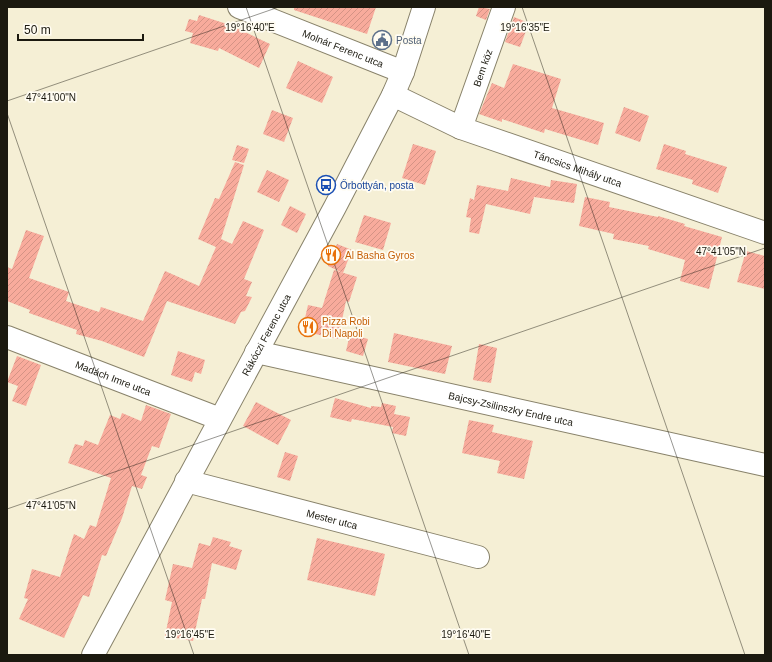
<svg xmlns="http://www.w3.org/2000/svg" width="772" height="662" font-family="Helvetica,sans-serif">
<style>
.building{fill:url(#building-hatch)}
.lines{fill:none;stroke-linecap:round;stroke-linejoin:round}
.minor-casing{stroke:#88826a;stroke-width:24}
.major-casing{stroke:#88826a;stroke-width:24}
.minor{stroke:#fff;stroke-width:22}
.major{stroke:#fff;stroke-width:22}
.ticks{fill:none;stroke:#1b190f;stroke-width:1;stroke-opacity:0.45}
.labels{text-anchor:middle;stroke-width:3.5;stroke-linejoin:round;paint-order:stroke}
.service-label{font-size:10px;fill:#4e5e75;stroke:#fffcf2;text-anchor:start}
.street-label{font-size:10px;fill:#1b190f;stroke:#fffcf2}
.transit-label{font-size:10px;fill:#164399;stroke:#fffcf2;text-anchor:start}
.food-label{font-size:10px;fill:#c56008;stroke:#fffcf2;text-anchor:start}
.ticks-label{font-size:10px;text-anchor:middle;fill:#1b190f;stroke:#fffcf2;stroke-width:3.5;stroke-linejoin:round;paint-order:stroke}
</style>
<defs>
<pattern id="building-hatch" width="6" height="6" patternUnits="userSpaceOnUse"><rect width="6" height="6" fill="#f8ab9c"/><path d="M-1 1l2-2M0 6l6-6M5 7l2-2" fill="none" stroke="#d49385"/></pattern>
</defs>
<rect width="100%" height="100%" fill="#f5efd5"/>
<!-- building -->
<g class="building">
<path d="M 294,7 L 376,7 L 367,34 L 294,10 Z"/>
<path d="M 479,7 L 490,9 L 486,20 L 476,16 Z"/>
<path d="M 199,15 L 230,25 L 270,44 L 259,68 L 219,48 L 218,51 L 190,43 L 193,33 L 185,31 L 189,19 L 197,21 Z"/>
<path d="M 514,17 L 529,23 L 520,47 L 505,42 Z"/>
<path d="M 298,61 L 333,77 L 322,103 L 286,88 Z"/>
<path d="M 513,64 L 561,79 L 552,108 L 604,123 L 598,145 L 545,129 L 544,133 L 502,119 L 502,122 L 479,114 L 492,83 L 504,88 Z"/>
<path d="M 624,107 L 649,116 L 640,142 L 615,133 Z"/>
<path d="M 272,110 L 293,118 L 284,142 L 263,134 Z"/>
<path d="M 413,144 L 436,151 L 425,185 L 402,178 Z"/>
<path d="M 664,144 L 686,151 L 685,154 L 727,167 L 718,193 L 692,184 L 693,180 L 656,169 Z"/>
<path d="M 237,145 L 249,149 L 244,163 L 232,160 Z"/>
<path d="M 235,162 L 244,165 L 221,239 L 232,244 L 243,221 L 264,230 L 244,279 L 252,282 L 246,296 L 252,297 L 245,311 L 241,312 L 235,324 L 167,301 L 144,357 L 102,341 L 76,334 L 77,330 L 29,313 L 30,310 L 7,301 L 7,267 L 12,269 L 26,230 L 44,236 L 29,278 L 69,292 L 66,301 L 99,312 L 101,307 L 143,321 L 165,271 L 199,286 L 216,247 L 198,239 L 215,198 L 219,199 Z"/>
<path d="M 267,170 L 289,180 L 279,202 L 257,192 Z"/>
<path d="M 511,178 L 550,187 L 551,180 L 577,184 L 574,203 L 534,197 L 530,214 L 486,204 L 479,234 L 469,232 L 471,218 L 466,217 L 470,198 L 474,200 L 477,185 L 508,191 Z"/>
<path d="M 585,197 L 610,202 L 609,207 L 658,217 L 658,216 L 685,224 L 684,226 L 722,237 L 709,289 L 680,281 L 685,260 L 648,249 L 649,246 L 613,239 L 614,234 L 579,226 Z"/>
<path d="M 290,206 L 306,214 L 297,233 L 281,225 Z"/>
<path d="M 364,215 L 391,223 L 383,250 L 355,242 Z"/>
<path d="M 337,244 L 352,250 L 343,273 L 328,266 Z"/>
<path d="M 746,251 L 765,256 L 765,289 L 737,282 Z"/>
<path d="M 334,270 L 357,277 L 349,302 L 346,301 L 338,339 L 302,331 L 308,305 L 322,308 Z"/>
<path d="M 394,333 L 452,346 L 445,374 L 388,362 Z"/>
<path d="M 350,334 L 368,339 L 363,356 L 346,351 Z"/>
<path d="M 479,344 L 497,348 L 491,383 L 473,380 Z"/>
<path d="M 178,351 L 205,360 L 201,374 L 195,372 L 192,382 L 171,375 Z"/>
<path d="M 17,356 L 41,365 L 26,406 L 12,401 L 18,386 L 7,382 Z"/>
<path d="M 335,398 L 371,408 L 371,406 L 381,407 L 382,403 L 396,406 L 394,414 L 410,417 L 406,436 L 392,433 L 393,427 L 352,419 L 351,422 L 330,417 Z"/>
<path d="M 256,402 L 291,420 L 278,445 L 243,426 Z"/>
<path d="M 146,405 L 171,414 L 159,448 L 152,446 L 141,475 L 147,477 L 142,489 L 132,486 L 122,518 L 106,556 L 102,555 L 89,597 L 83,595 L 64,638 L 19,619 L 28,599 L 24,598 L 32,569 L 60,577 L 74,534 L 84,539 L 90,525 L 96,527 L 111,478 L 68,463 L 75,444 L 83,446 L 85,440 L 98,445 L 110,415 L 120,419 L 122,413 L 141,421 Z"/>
<path d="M 469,420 L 494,425 L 492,432 L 533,441 L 524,479 L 497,473 L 500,461 L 462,453 Z"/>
<path d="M 285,452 L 298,456 L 290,481 L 277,477 Z"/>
<path d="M 213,537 L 231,542 L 229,546 L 242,550 L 236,570 L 212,563 L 205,599 L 202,599 L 193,641 L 165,636 L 172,602 L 165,600 L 173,564 L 192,568 L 199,543 L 210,546 Z"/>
<path d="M 317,538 L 385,554 L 375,596 L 307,580 Z"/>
</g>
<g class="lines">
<!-- minor casing -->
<g class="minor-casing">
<g id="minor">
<path id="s1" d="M 239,7 L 403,72"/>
<path id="s2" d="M 393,95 L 461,128 L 765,233"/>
<path id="s3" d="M 461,128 L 504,7"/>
<path id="s4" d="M 7,337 L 220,419"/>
<path id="s5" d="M 256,352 L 765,465"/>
<path id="s6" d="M 186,481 L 478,557"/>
</g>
</g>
<!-- major casing -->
<g class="major-casing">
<g id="major">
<path id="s7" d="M 93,655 L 335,207 L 393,95 L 403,72 L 424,7"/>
</g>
</g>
<!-- minor -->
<use href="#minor" class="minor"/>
<!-- major -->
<use href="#major" class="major"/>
</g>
<!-- ticks -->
<path class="ticks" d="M 246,7 L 469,655M 522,7 L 745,655M 7,101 L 279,7M 7,113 L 194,655M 7,509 L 765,248"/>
<!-- icons -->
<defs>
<g id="civic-ring" transform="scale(1)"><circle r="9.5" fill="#fffcf2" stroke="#5c6f8a" stroke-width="1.5"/><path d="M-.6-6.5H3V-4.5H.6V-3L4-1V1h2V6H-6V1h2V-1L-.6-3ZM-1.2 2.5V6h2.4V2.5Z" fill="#5c6f8a"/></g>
<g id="bus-ring" transform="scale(1)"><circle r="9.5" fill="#fffcf2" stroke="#1a4fb4" stroke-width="1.5"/><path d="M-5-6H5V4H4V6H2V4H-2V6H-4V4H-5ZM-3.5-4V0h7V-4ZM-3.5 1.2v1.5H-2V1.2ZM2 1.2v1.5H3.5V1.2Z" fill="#1a4fb4"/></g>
<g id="restaurant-ring" transform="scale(1)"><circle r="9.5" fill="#fffcf2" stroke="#e8710a" stroke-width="1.5"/><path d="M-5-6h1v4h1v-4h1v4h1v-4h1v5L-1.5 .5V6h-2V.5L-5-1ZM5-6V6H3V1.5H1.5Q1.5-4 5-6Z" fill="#e8710a"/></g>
</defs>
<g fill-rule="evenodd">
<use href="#civic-ring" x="382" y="40"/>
<use href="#bus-ring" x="326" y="185"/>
<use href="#restaurant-ring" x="331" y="255"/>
<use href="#restaurant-ring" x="308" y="327"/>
</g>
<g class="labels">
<!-- service labels -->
<g class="service-label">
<text x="396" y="44">Posta</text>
</g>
<!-- street labels -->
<g class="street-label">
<text dy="4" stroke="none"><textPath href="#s1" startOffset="112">Molnár Ferenc utca</textPath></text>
<text dy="4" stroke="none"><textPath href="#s3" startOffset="64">Bem köz</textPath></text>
<text dy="4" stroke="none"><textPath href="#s2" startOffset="199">Táncsics Mihály utca</textPath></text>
<text dy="4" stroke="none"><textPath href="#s7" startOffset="364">Rákóczi Ferenc utca</textPath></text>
<text dy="4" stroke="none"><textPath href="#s4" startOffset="114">Madách Imre utca</textPath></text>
<text dy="4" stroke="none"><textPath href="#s5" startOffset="261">Bajcsy-Zsilinszky Endre utca</textPath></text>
<text dy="4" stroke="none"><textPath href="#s6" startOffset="151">Mester utca</textPath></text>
</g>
<!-- transit labels -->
<g class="transit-label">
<text x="340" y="189">Őrbottyán, posta</text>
</g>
<!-- food labels -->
<g class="food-label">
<text x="345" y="259">Al Basha Gyros</text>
<text x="322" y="325">Pizza Robi<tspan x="322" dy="12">Di Napoli</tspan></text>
</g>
</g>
<g class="ticks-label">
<text x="525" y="31">19°16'35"E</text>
<text x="250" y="31">19°16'40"E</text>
<text x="51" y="101">47°41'00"N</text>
<text x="721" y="255">47°41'05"N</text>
<text x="51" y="509">47°41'05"N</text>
<text x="190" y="638">19°16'45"E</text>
<text x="466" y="638">19°16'40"E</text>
</g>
<!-- border -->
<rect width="772" height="662" fill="none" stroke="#1b190f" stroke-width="16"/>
<!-- scale -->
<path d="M18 34v6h125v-6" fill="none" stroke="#1b190f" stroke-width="2"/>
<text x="24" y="34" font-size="12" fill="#1b190f" stroke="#fffcf2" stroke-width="3" paint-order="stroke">50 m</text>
</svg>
